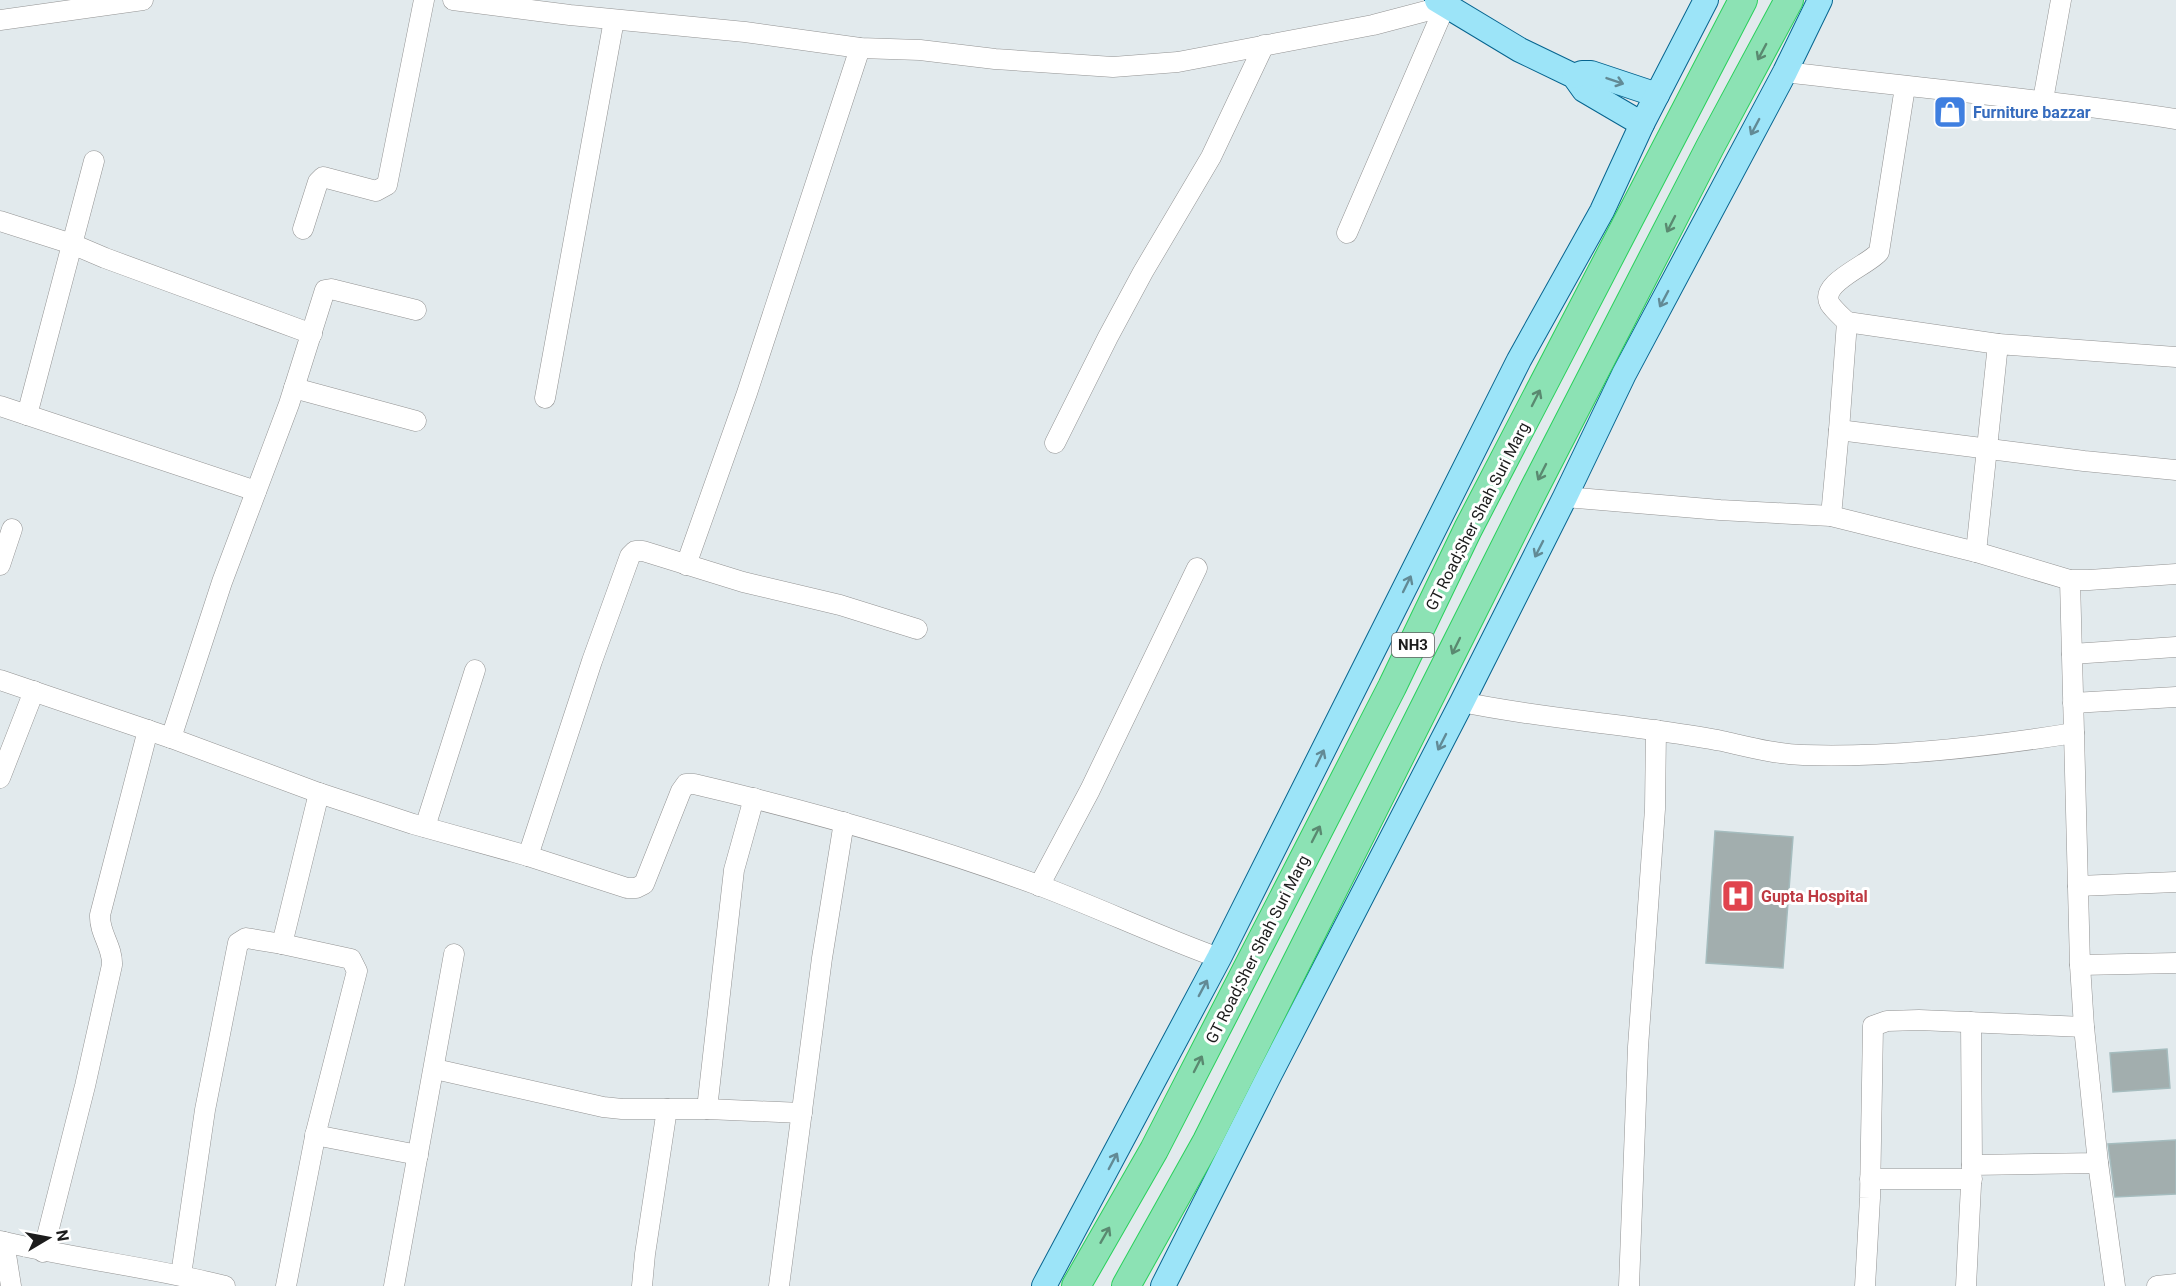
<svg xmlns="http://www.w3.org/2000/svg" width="2176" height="1286" font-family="Roboto,sans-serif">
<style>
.building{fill:#a2aeae;stroke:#a5bcbe;stroke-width:1.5}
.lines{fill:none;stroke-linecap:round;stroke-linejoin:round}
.minor-casing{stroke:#939393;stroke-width:21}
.major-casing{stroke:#06648f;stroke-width:26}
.highway-casing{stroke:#2ad05c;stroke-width:30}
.minor{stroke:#fff;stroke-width:20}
.major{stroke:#9ce4f8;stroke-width:24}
.highway{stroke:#8ce2b4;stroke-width:28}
.oneway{stroke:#5a8970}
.oneway2{stroke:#628a95}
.labels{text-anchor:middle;stroke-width:6;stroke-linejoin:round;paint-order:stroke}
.shield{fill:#fff;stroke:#606060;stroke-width:1.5}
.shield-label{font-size:15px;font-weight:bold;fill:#1c1c1c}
.shop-label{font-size:16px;font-weight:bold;fill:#366cbe;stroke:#fff;text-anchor:start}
.street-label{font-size:16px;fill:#1c1c1c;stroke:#fff}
.health-label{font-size:16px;font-weight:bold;fill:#be3a42;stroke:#fff;text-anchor:start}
</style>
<rect width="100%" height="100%" fill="#e2eaed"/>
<!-- building -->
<g class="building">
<path d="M 1715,831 L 1793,837 L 1783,968 L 1706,963 Z"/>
<path d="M 2167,1049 L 2170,1088 L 2113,1092 L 2110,1053 Z"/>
<path d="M 2176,1140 L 2176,1194 L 2115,1197 L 2108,1144 Z"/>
</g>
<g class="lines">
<!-- minor casing -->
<g class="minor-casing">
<g id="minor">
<path d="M 453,0 L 570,15 L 745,32 L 860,48 L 920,50 L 995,59 L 1113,67 L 1178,62 L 1373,25 L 1445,6"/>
<path d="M 0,20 L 143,0"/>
<path d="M 1785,72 C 1916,88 2046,99 2176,119"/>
<path d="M 2043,100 L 2061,0"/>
<path d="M 0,221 L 72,244 L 105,258 L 312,334"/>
<path d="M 303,229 L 318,182 L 323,177 L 376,191 L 387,185 L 424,0"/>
<path d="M 1347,233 L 1445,6"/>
<path d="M 1847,322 L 1998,344"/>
<path d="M 294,388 L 416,421"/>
<path d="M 545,398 L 614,20"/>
<path d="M 0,406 L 256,491"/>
<path d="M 27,415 L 94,161"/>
<path d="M 1839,430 L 2084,461 L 2176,470"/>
<path d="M 1055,443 L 1108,337 L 1143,272 L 1211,157 L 1264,45"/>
<path d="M 1565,497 L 1720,510 L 1831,516 L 1976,552 L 2070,580 L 2089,580 L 2176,574"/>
<path d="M 1831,516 L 1839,430 L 1847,322 C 1841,316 1834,310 1830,304 C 1818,283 1869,265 1879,252 L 1905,87"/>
<path d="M 1976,552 L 1998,344 L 2176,357"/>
<path d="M 0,565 L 12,529"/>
<path d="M 686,565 L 747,393 L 860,48"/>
<path d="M 2070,580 L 2074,733"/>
<path d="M 2072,654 L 2176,647"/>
<path d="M 0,680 L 171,738 L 319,793 L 413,824 L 528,856 L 627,888 L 636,888 L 644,884 L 681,791 L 686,784 L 694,784 C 810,811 926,844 1038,885 C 1099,908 1158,936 1219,958"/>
<path d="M 1462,702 C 1528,716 1594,721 1660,731 C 1681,734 1702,737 1722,741 C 1749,747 1775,754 1803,755 C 1893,758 1986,747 2074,733 L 2080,965 L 2084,1027 L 2098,1163 L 1972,1165 L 1966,1286"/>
<path d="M 2073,703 L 2176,697"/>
<path d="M 171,738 L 222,582 L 289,404 L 325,290 L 331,289 L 416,310"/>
<path d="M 0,778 L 34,691"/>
<path d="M 425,827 L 475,670"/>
<path d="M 528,856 L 592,661 L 630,556 L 635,551 L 643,551 L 743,582 L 840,605 L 917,629"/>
<path d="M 1039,886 L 1090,790 L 1197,568"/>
<path d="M 2078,886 L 2176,882"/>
<path d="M 282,944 L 319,793"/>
<path d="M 2080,965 L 2176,963"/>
<path d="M 1971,1022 L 1972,1165"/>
<path d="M 435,1069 L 603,1107 L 622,1109 L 707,1109 L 802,1113"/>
<path d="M 707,1109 L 734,870 L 754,798"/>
<path d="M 315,1135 L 418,1155"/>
<path d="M 2098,1163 L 2115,1286"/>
<path d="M 1870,1179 L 1972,1179"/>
<path d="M 0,1241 C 74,1259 151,1267 225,1286"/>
<path d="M 4,1242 L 11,1286"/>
<path d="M 43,1252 L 85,1086 L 112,965 C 113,947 99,933 100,915 L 148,730"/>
<path d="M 181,1275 L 205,1110 L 238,943 L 246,938 L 282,944 L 351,959 L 357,971 L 316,1132 L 286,1286"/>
<path d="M 394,1286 L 454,954"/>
<path d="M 642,1286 L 645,1254 L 667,1109"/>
<path d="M 779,1286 L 822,958 L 844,822"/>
<path d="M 1629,1286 L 1638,1047 L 1655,809 L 1656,730"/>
<path d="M 1865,1286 L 1870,1198 L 1873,1026 L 1887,1021 L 1919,1020 L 2084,1027"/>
<path d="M 2157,1286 L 2176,1284"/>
</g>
</g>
<!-- major casing -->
<g class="major-casing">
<g id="major">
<path d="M 1437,0 L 1520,50 L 1574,76 L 1584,90 L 1642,124"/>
<path d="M 1574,76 L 1582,73 L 1591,73 L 1657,95"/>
<path d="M 1044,1286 L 1219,958 L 1519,360 L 1602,211 L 1642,124 L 1706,0"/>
<path d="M 1163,1286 L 1270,1074 L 1462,702 L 1565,497 L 1624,374 L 1785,72 L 1820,0"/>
</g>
</g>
<!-- highway casing -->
<g class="highway-casing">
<g id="highway">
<path d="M 1076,1286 L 1154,1150 L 1392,687 L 1468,529 L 1743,0"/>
<path d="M 1126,1286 L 1207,1141 L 1533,491 L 1710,147 L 1789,0"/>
</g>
</g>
<!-- minor -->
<use href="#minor" class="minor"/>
<!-- major -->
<use href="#major" class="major"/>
<!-- highway -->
<use href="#highway" class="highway"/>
</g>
<!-- one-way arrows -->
<defs><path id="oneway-shaft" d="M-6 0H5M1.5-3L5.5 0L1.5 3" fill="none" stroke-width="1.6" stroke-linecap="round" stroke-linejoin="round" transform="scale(1.5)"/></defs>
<g class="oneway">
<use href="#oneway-shaft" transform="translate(1762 52) rotate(118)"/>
<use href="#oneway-shaft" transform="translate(1671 224) rotate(117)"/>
<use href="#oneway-shaft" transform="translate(1536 398) rotate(-63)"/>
<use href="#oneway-shaft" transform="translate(1542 472) rotate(117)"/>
<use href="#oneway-shaft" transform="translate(1456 646) rotate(116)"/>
<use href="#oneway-shaft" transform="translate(1316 834) rotate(-63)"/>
<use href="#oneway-shaft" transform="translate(1198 1064) rotate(-63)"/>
<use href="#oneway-shaft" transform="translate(1105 1235) rotate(-60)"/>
</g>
<g class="oneway2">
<use href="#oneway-shaft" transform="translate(1615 81) rotate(19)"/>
<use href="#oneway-shaft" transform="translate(1755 127) rotate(118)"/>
<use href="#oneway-shaft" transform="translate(1664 299) rotate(118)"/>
<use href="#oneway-shaft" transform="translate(1539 549) rotate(117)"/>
<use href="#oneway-shaft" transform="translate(1407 584) rotate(-64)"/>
<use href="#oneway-shaft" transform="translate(1442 742) rotate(117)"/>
<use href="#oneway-shaft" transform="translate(1320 758) rotate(-64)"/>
<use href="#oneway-shaft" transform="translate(1203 988) rotate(-62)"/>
<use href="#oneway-shaft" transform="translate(1113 1161) rotate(-62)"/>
</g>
<!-- icons -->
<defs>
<g id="shop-square" transform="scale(1.725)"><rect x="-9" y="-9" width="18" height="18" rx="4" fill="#3f7fe0" stroke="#fff"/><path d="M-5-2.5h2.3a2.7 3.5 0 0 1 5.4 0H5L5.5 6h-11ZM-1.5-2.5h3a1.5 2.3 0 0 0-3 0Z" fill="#fff"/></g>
<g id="hospital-square" transform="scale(1.725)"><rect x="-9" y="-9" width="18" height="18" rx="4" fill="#e0444e" stroke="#fff"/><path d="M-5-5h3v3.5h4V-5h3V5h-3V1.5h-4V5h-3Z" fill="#fff"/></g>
</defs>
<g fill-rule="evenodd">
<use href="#shop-square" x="1950" y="112"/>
<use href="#hospital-square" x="1738" y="896"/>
</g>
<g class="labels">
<!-- shield labels -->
<rect class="shield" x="1392" y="633" width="42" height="24" rx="4.5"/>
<g class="shield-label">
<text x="1413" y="650">NH3</text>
</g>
<!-- shop labels -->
<g class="shop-label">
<text x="1973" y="118">Furniture bazzar</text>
</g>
<!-- street labels -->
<g class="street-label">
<text transform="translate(1477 516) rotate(-63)" y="6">GT Road;Sher Shah Suri Marg</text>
<text transform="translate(1257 949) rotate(-63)" y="6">GT Road;Sher Shah Suri Marg</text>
</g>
<!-- health labels -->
<g class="health-label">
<text x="1761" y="902">Gupta Hospital</text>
</g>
</g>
<!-- north arrow -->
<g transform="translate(48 1238) rotate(80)" stroke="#ffffff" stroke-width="4.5" paint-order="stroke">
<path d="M0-4.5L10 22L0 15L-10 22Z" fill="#1c1c1c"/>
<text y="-9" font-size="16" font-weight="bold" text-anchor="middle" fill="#1c1c1c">N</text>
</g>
</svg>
